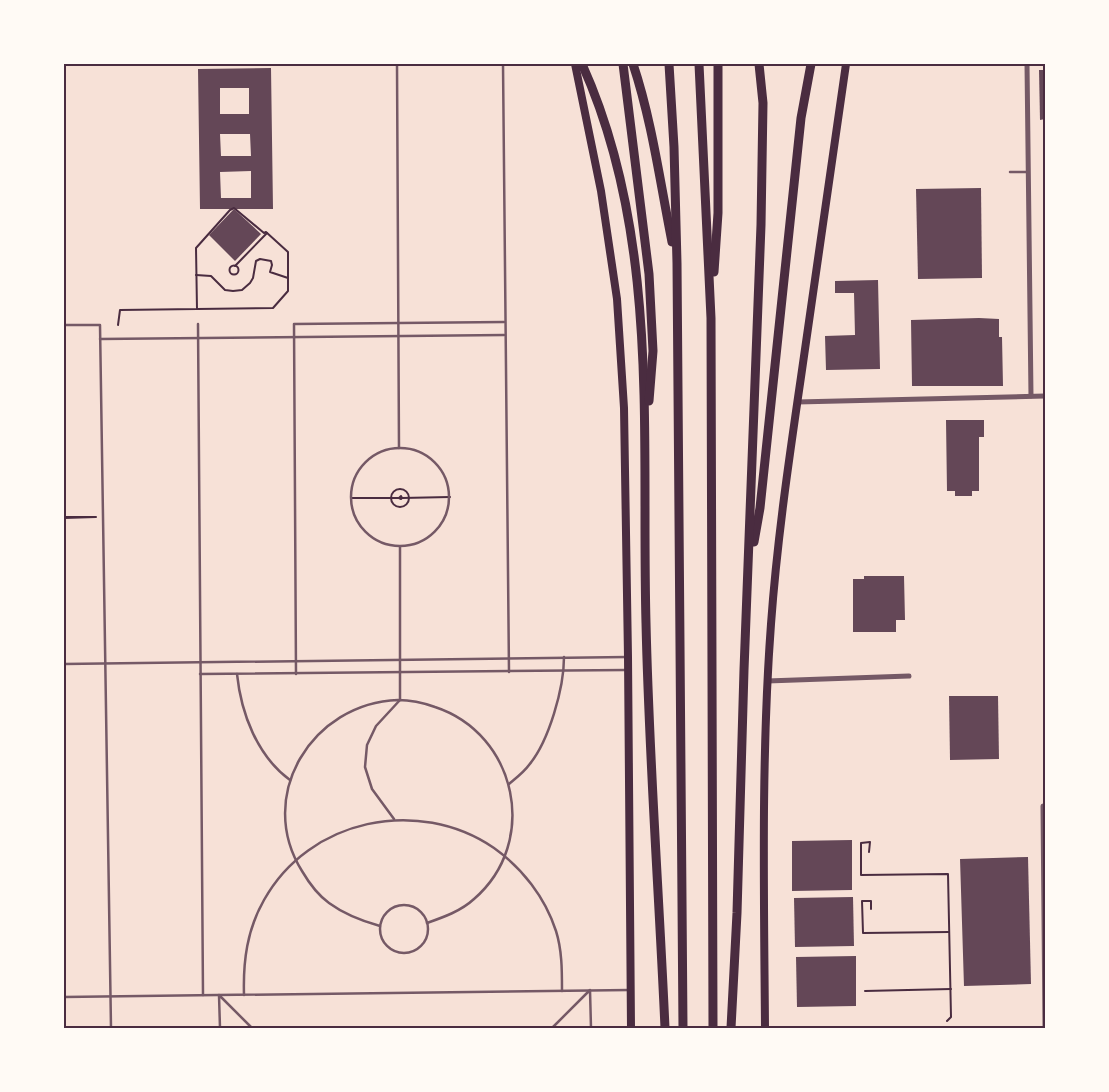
<svg xmlns="http://www.w3.org/2000/svg" width="1109" height="1092" font-family="'Golos Text',sans-serif">
<style>
.building{fill:#644757;fill-rule:evenodd}
.lines{fill:none;stroke-linecap:round;stroke-linejoin:round}
.path{stroke:#4a2c40;stroke-width:2}
.service{stroke:#755966;stroke-width:2.5}
.minor{stroke:#755966;stroke-width:5}
.secondary{stroke:#4a2c40;stroke-width:8}
.motorway{stroke:#4a2c40;stroke-width:9}
.neatline{fill:none;stroke:#4a2c40;stroke-width:2}
</style>
<rect width="100%" height="100%" fill="#f7e1d7"/>
<!-- building -->
<g class="building">
<path d="M 271,68 L 273,209 L 200,209 L 198,69 ZM 220,88 L 249,88 L 249,114 L 220,114 ZM 220,134 L 250,134 L 251,156 L 221,156 ZM 251,171 L 251,198 L 221,198 L 220,172 Z"/>
<path d="M 1039,70 L 1045,70 L 1045,119 L 1040,120 Z"/>
<path d="M 981,188 L 982,278 L 918,279 L 916,189 Z"/>
<path d="M 234,209 L 261,234 L 235,261 L 209,235 Z"/>
<path d="M 878,280 L 880,369 L 826,370 L 825,336 L 855,335 L 854,293 L 835,293 L 835,281 Z"/>
<path d="M 979,318 L 999,319 L 999,337 L 1002,337 L 1003,386 L 912,386 L 911,320 Z"/>
<path d="M 946,420 L 984,420 L 984,437 L 979,437 L 979,491 L 972,491 L 972,496 L 955,496 L 955,491 L 947,491 Z"/>
<path d="M 864,576 L 904,576 L 905,620 L 896,620 L 896,632 L 853,632 L 853,579 L 864,579 Z"/>
<path d="M 949,696 L 998,696 L 999,759 L 950,760 Z"/>
<path d="M 852,840 L 852,890 L 792,891 L 792,841 Z"/>
<path d="M 1028,857 L 1031,984 L 964,986 L 960,859 Z"/>
<path d="M 853,897 L 854,946 L 795,947 L 794,898 Z"/>
<path d="M 856,956 L 856,1006 L 797,1007 L 796,957 Z"/>
</g>
<g class="lines">
<!-- path -->
<g class="path">
<circle cx="234" cy="270" r="4.5"/>
<path d="M 235,266 L 267,233"/>
<path d="M 196,275 L 211,276 L 225,290 L 233,291 L 242,290 L 250,283 L 253,278 L 256,261 L 260,259 L 271,261 L 272,265 L 270,272 L 288,278"/>
<path d="M 118,325 L 120,310 L 197,309 L 196,248 L 230,210 L 234,208 L 264,233 L 266,232 L 288,252 L 288,291 L 273,308 L 197,309"/>
<circle cx="400" cy="498" r="9"/>
<path d="M 351,498 L 399,498 L 401,496 L 402,498 L 401,499 L 399,498"/>
<path d="M 402,498 L 450,497"/>
<path d="M 64,517 L 95,517"/>
<path d="M 64,518 L 96,517"/>
<path d="M 869,852 L 870,842 L 861,843 L 861,875 L 948,874 L 951,1017 L 947,1021"/>
<path d="M 871,909 L 871,901 L 862,901 L 863,933 L 949,932"/>
<path d="M 865,991 L 951,989"/>
</g>
<!-- service -->
<g class="service">
<path d="M 397,64 L 399,448"/>
<path d="M 503,64 L 509,672"/>
<path d="M 1010,172 L 1027,172"/>
<path d="M 198,324 L 203,995"/>
<path d="M 64,325 L 100,325 L 111,1028"/>
<path d="M 100,339 L 504,335"/>
<circle cx="400" cy="497" r="49"/>
<path d="M 64,664 L 627,657"/>
<path d="M 200,674 L 626,670"/>
<path d="M 237,674 C 241,713 257,756 290,780"/>
<path d="M 296,674 L 294,324 L 504,322"/>
<path d="M 509,784 C 516,778 524,772 529,765 C 549,741 564,688 564,657"/>
<path d="M 394,819 L 372,789 L 365,767 L 367,745 L 376,726 L 400,700 L 400,547"/>
<circle cx="404" cy="929" r="24"/>
<path d="M 380,926 C 362,921 344,914 329,903 C 318,895 309,883 302,871 C 255,796 312,703 398,700 C 410,700 424,703 435,707 C 517,734 540,842 474,899 C 461,911 444,917 427,923"/>
<path d="M 244,995 C 243,961 247,930 264,900 C 309,819 418,796 494,848 C 522,868 545,897 556,931 C 562,950 562,970 562,991"/>
<path d="M 64,997 L 629,990"/>
<path d="M 220,1028 L 219,995 L 252,1028"/>
<path d="M 552,1028 L 590,990 L 591,1028"/>
</g>
<!-- minor -->
<g class="minor">
<path d="M 1027,64 L 1031,396"/>
<path d="M 797,402 L 1045,396"/>
<path d="M 767,681 L 909,676"/>
<path d="M 1043,806 L 1045,1028"/>
</g>
<!-- secondary -->
<g class="secondary">
<path d="M 575,64 L 601,191 L 617,299 L 624,408 L 628,657 L 631,1028"/>
<path d="M 765,1028 C 764,894 761,758 771,624 C 777,541 789,459 801,377 C 816,273 831,168 846,64"/>
</g>
<!-- motorway -->
<g class="motorway">
<path d="M 582,64 C 661,239 641,436 646,623 C 649,758 659,893 665,1028"/>
<path d="M 623,64 L 649,274 L 653,351 L 649,401"/>
<path d="M 633,64 C 652,121 660,182 672,242"/>
<path d="M 669,64 L 674,147 L 677,263 L 683,1028"/>
<path d="M 699,64 L 711,318 L 713,1028"/>
<path d="M 714,272 L 718,213 L 718,64"/>
<path d="M 754,542 L 760,508 L 801,118 L 811,64"/>
<path d="M 731,1028 L 737,913 L 744,670 L 761,225 L 763,103 L 759,64"/>
</g>
</g>
<!-- border -->
<rect width="1109" height="1092" fill="none" stroke="#fffaf5" stroke-width="130"/>
<rect x="65" y="65" width="979" height="962" class="neatline"/>
</svg>
